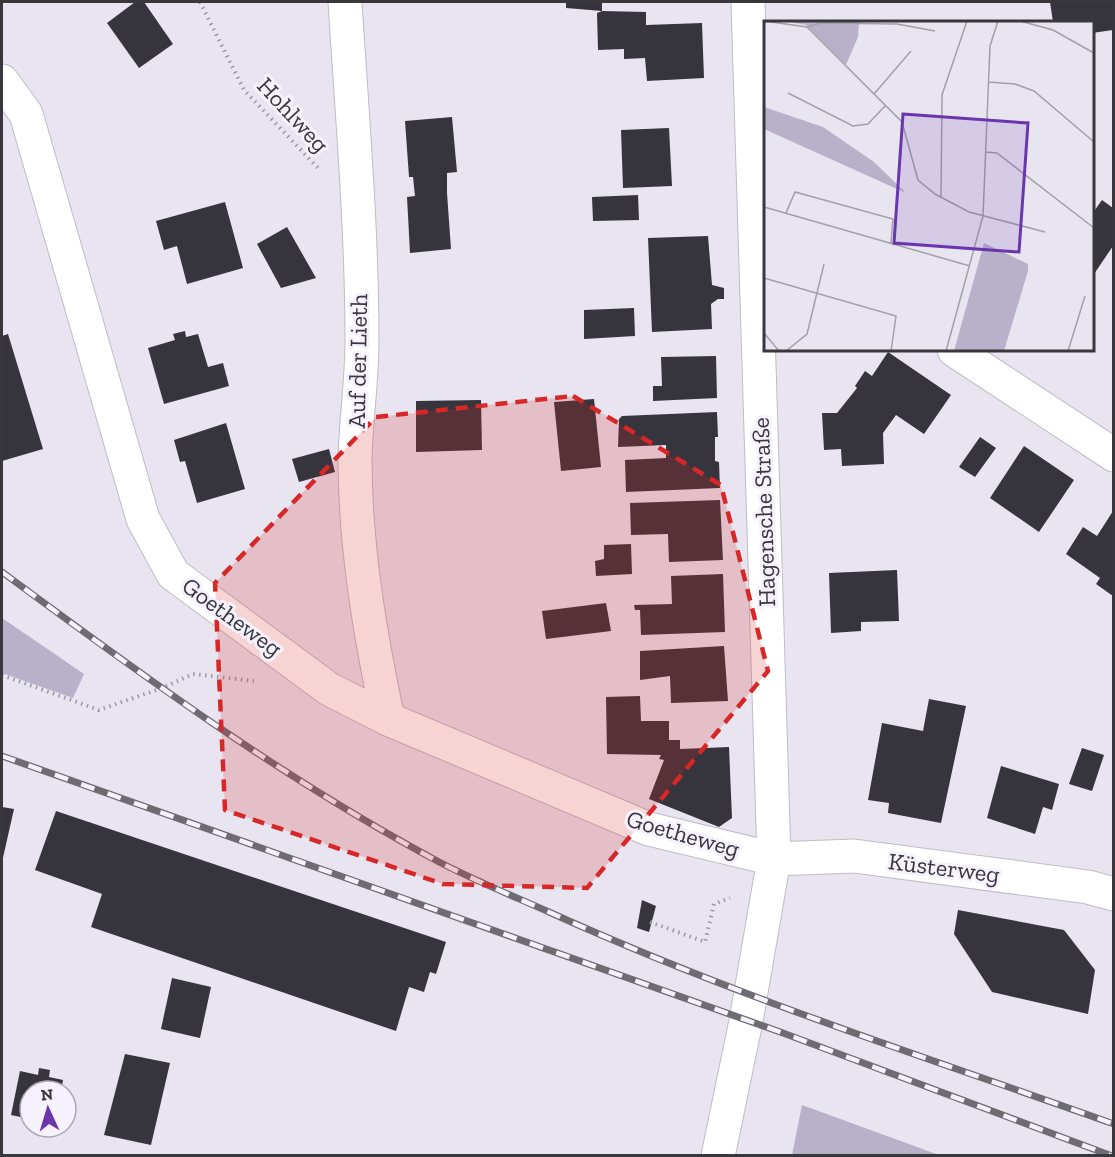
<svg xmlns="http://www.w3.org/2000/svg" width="1115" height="1157" font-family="'Zilla Slab',serif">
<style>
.green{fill:#b8b1c9}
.building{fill:#36343c}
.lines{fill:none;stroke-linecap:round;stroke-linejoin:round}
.street-casing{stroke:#bfbcc6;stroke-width:35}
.secondary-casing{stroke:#bfbcc6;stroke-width:35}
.path{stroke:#9b98a1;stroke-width:4;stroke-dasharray:1.5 4.5;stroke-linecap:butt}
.street{stroke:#fff;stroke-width:33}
.secondary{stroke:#fff;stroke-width:33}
.rail-casing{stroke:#6e6c73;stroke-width:7}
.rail{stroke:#f5f2fd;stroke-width:4.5;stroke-dasharray:14;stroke-linecap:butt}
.marked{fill:#d62828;fill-opacity:0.2;stroke:#d62828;stroke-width:4.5;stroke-dasharray:12 8;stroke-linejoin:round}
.labels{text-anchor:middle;stroke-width:6;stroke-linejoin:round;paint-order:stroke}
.street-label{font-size:24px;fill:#38373c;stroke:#f5f2fd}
.inset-road{fill:none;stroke:#a29fa8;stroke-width:1.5}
.view{fill:#6936ad;fill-opacity:0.15;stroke:#6936ad;stroke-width:3}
.inset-edge{fill:none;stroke:#38373c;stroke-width:3}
</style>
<rect width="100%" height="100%" fill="#e8e5f0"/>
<!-- green -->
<g class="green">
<path d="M 2,618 L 84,674 L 73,698 L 2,673 Z"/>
<path d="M 802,1105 L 939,1155 L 792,1155 Z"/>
</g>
<!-- building -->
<g class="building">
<path d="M 135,2 L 144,2 L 173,44 L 139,68 L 107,23 Z"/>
<path d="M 566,2 L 602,2 L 602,11 L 566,8 Z"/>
<path d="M 1050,2 L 1113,2 L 1113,30 L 1092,33 L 1092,22 L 1053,22 Z"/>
<path d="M 602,11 L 646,12 L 646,25 L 702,23 L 704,78 L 647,81 L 645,58 L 624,59 L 624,49 L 598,50 L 597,13 Z"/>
<path d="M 452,117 L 457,172 L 447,173 L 447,193 L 451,249 L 410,253 L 407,197 L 415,196 L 413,177 L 409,177 L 405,121 Z"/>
<path d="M 669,128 L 672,186 L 623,188 L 621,130 Z"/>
<path d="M 638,195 L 639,220 L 593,221 L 592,197 Z"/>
<path d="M 1102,200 L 1113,208 L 1113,246 L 1092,277 L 1092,214 Z"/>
<path d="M 225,202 L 243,268 L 187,284 L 177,246 L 164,250 L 156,221 Z"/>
<path d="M 287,227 L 316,278 L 281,288 L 257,244 Z"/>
<path d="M 708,236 L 712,285 L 724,288 L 724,299 L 718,299 L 711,304 L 712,329 L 652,332 L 648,238 Z"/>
<path d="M 634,308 L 635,336 L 584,339 L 584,310 Z"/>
<path d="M 185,331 L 186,337 L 198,334 L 208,367 L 223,363 L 229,386 L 164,404 L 148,348 L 175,340 L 173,334 Z"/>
<path d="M 8,334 L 43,449 L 2,461 L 2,336 Z"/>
<path d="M 888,352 L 951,395 L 924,434 L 896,415 L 883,433 L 884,464 L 842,466 L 841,449 L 824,450 L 822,413 L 837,413 L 857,388 L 855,386 L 865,371 L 872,376 Z"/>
<path d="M 716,356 L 717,398 L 653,401 L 653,386 L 662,386 L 661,357 Z"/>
<path d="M 594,399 L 601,467 L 561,471 L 554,402 Z"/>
<path d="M 481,400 L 482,450 L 416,452 L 416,401 Z"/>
<path d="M 717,412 L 718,437 L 715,437 L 715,461 L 719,462 L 720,488 L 626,492 L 625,460 L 666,458 L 666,445 L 618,447 L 619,419 L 622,416 Z"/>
<path d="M 226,423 L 245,489 L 197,503 L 185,461 L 180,462 L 174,440 Z"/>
<path d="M 980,437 L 996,448 L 975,477 L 959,467 Z"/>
<path d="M 1024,446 L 1074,480 L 1039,532 L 990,498 Z"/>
<path d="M 329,449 L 335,472 L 299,482 L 292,459 Z"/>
<path d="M 720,500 L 723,560 L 669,562 L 668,534 L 631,535 L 630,503 Z"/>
<path d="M 1113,511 L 1113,596 L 1096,584 L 1100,578 L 1066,554 L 1083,527 L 1097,536 Z"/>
<path d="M 631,544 L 632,574 L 596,576 L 595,561 L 604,559 L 604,545 Z"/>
<path d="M 897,570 L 899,621 L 861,622 L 861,631 L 831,633 L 829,573 Z"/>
<path d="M 723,574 L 725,632 L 641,635 L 640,610 L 635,610 L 634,605 L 672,604 L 671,576 Z"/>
<path d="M 606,603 L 611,631 L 546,639 L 542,611 Z"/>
<path d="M 724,646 L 728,701 L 671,703 L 670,676 L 640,680 L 640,651 Z"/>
<path d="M 640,696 L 641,721 L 669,721 L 669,740 L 680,740 L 680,749 L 729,747 L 732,818 L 719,827 L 649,799 L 664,760 L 659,759 L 661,755 L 607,754 L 606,697 Z"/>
<path d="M 929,699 L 966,706 L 941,823 L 888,813 L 889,803 L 868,800 L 882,723 L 923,731 Z"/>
<path d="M 1082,748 L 1104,755 L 1092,791 L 1069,784 Z"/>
<path d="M 1001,766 L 1059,784 L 1052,810 L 1043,807 L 1035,834 L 987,818 Z"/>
<path d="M 2,807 L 14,809 L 2,862 Z"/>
<path d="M 56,811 L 446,942 L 436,974 L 430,972 L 424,992 L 409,987 L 396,1031 L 91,927 L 102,894 L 35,870 Z"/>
<path d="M 642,900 L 656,906 L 649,932 L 637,928 Z"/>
<path d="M 958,910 L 1064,930 L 1095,970 L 1088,1014 L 992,992 L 954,934 Z"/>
<path d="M 172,978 L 211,987 L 200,1038 L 161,1029 Z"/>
<path d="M 125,1054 L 170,1063 L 151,1145 L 104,1135 Z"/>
<path d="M 39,1068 L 50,1070 L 49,1077 L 63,1080 L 61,1091 L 30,1091 L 30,1119 L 11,1115 L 20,1071 L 38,1075 Z"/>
</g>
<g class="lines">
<!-- street casing -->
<g class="street-casing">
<g id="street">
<path d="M 345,2 C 352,114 362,228 362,341 C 362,380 356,419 355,459 C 355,546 370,634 388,719"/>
<path d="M 2,81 L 26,114 L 143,519 L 173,574 L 329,689 L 388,719 L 649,829 L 774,859 L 854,856 L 1088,887 L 1114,894"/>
<path d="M 954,350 L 1114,455"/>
</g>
</g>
<!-- secondary casing -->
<g class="secondary-casing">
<path id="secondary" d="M 718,1156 L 746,1021 L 774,859 L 748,2"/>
</g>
<!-- path -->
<g class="path">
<path d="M 200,2 L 244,90 L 318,168"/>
<path d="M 2,675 L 99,710 L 162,688 L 193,674 L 254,681"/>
<path d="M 650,922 L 705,942 L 714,904 L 730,898"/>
</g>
<!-- street -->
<use href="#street" class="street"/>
<!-- secondary -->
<use href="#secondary" class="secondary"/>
<!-- rail casing -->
<g class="rail-casing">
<g id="rail">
<path d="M 2,572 C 143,676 285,780 441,863 C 476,881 513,896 549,912 C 732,995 925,1057 1114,1124"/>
<path d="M 2,756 L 783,1033 L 1112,1156"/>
</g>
</g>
<!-- rail -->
<use href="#rail" class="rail"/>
</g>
<!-- marked area -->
<path class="marked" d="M 573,396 L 721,485 L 768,671 L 587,888 L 443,884 L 225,810 L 215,583 L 376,417 Z"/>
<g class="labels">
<!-- street labels -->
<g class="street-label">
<text transform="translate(293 115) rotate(47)" y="8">Hohlweg</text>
<text transform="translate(358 361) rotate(-89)" y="8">Auf der Lieth</text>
<text transform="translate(764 512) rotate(-92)" y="8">Hagensche Straße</text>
<text transform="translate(232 617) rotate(36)" y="8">Goetheweg</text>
<text transform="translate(683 834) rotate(16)" y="8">Goetheweg</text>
<text transform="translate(944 868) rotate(7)" y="8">Küsterweg</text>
</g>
</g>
<!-- overview -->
<g transform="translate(764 21)">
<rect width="330" height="330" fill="#e8e5f0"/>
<path d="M 21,0 L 95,0 L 94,16 L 82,44 L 42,4 ZM 0,86 L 59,106 L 110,141 L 142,172 L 0,108 ZM 220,222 L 264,243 L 264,250 L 240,330 L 190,330 Z" fill="#b8b1c9"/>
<path class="inset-road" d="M 0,0 L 43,6 L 138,101 L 154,159 L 171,173 L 205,191 L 281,211M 256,0 L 289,9 L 330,32M 43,6 L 56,2 L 133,3 L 171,10M 224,61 L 251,63 L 270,70 L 330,121M 24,72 L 89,105 L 104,103 L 121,85M 110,73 L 147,30M 222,131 L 233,132 L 330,207M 177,176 L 178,74 L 203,0M 0,186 L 206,245M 22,192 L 31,171 L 129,198 L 127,222M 0,257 L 132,295 L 127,330M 0,312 L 15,330M 22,330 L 43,313 L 60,243M 182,330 L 219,195 L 226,25 L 234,0M 304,330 L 321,275"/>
<path class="view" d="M 139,93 L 264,102 L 255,231 L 130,222 Z"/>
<rect width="330" height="330" class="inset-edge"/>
</g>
<!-- border -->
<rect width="1115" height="1157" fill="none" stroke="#38373c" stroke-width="6"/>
<!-- north arrow -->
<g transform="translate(48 1109) rotate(356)"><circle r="28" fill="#f5f2fd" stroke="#a9a7b0" stroke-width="1.5"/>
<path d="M0-4.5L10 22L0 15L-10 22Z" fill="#6936ad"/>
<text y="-9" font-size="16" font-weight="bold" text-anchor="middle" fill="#38373c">N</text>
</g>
</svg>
